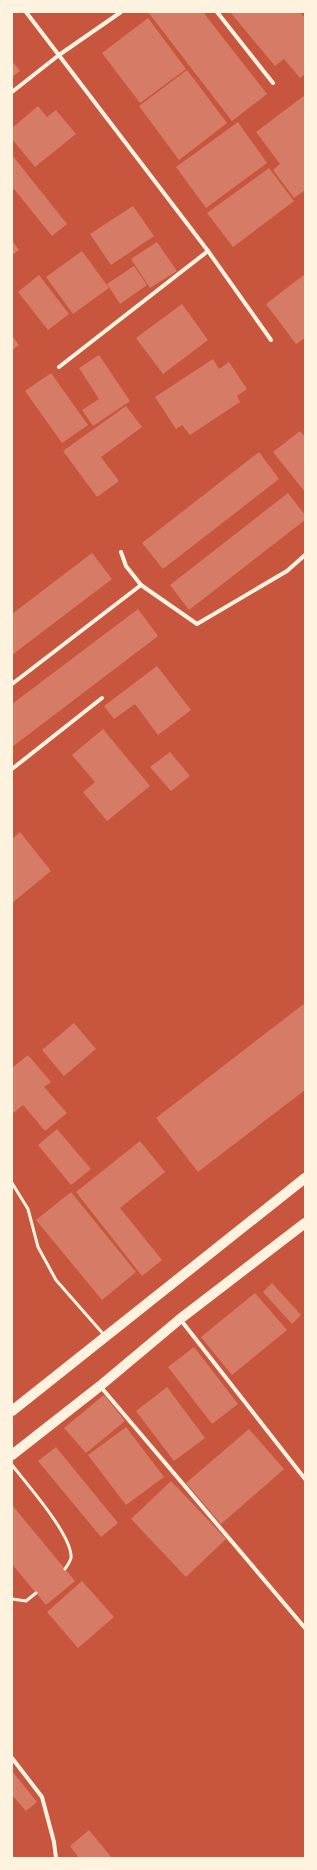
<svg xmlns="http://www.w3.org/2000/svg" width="317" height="1870" font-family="'Source Sans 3',sans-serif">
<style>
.building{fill:#d67c66}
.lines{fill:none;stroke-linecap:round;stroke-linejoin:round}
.service{stroke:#fff3e0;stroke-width:3}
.minor{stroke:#fff3e0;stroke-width:4}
.primary{stroke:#fff3e0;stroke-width:10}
</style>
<rect width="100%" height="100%" fill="#c8553d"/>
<!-- building -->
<g class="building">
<path d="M 148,12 L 203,12 L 267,94 L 232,121 Z"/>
<path d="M 230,12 L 300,12 L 305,18 L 305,74 L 300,78 L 284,59 L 275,66 Z"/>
<path d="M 148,18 L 186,69 L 140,103 L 102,53 Z"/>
<path d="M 12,61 L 20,71 L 12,77 Z"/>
<path d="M 187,70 L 227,123 L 179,160 L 139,106 Z"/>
<path d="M 305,95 L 305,190 L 294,198 L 273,170 L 280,164 L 256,132 Z"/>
<path d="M 38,106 L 47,117 L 56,110 L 76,134 L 35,167 L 12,139 L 12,128 Z"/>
<path d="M 238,122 L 267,163 L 206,208 L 176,167 Z"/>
<path d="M 12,155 L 67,224 L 52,236 L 14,189 L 12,191 Z"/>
<path d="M 269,168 L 294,201 L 233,247 L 207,213 Z"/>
<path d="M 133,206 L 154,236 L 111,265 L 90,234 Z"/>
<path d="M 12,241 L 19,250 L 12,255 Z"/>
<path d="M 157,242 L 177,271 L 150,288 L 131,259 Z"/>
<path d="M 82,251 L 109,288 L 73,314 L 46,277 Z"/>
<path d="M 134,266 L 147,285 L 120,304 L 107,284 Z"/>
<path d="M 305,274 L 305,338 L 296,344 L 266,304 Z"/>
<path d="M 39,275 L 69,314 L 48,330 L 18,292 Z"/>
<path d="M 182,304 L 208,340 L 163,374 L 136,338 Z"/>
<path d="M 12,336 L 19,345 L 12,350 Z"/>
<path d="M 99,355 L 130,401 L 93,426 L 82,410 L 99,399 L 79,368 Z"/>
<path d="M 213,359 L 219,369 L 229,362 L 247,389 L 237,396 L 240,402 L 190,435 L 182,425 L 176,429 L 155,397 Z"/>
<path d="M 51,373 L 88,425 L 62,443 L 25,391 Z"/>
<path d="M 126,406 L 142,427 L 101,457 L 119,481 L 97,497 L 63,451 Z"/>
<path d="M 300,431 L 305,437 L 305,492 L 273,452 Z"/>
<path d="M 259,452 L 279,479 L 163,569 L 142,543 Z"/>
<path d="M 288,493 L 305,515 L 305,520 L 189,610 L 170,585 Z"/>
<path d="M 92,553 L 112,579 L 12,655 L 12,614 Z"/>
<path d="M 138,609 L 158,636 L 12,747 L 12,704 Z"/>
<path d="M 157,666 L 191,710 L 158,735 L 135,704 L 114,719 L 104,706 Z"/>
<path d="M 103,729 L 150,786 L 107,821 L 83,792 L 95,782 L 72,755 Z"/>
<path d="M 170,752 L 190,776 L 171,791 L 150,767 Z"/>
<path d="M 20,832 L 51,871 L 12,903 L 12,839 Z"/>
<path d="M 305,1003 L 305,1090 L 198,1172 L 156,1118 Z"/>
<path d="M 74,1023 L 96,1049 L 64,1076 L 42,1050 Z"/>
<path d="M 28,1055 L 51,1082 L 44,1087 L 67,1113 L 45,1131 L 23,1105 L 12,1114 L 12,1068 Z"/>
<path d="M 57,1129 L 91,1169 L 71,1185 L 38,1145 Z"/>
<path d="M 140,1141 L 165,1172 L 120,1208 L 162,1260 L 142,1276 L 76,1192 Z"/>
<path d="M 71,1192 L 136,1272 L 102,1300 L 36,1220 Z"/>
<path d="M 272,1283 L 301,1315 L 292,1324 L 263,1292 Z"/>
<path d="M 255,1293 L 287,1330 L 232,1375 L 201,1337 Z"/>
<path d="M 194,1347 L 238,1404 L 212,1424 L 168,1367 Z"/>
<path d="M 167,1387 L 205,1438 L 174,1461 L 136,1411 Z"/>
<path d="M 104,1395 L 125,1421 L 86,1453 L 64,1428 Z"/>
<path d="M 126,1427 L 164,1477 L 126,1505 L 88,1455 Z"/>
<path d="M 249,1429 L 284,1469 L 221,1524 L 186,1483 Z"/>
<path d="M 56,1447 L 118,1523 L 101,1537 L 38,1461 Z"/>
<path d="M 171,1481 L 226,1539 L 186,1577 L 131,1519 Z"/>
<path d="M 12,1505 L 75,1581 L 46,1605 L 12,1564 Z"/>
<path d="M 82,1581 L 114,1617 L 78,1648 L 47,1612 Z"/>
<path d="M 12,1771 L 37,1802 L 26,1811 L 12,1795 Z"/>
<path d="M 89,1830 L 112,1858 L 79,1858 L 70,1846 Z"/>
</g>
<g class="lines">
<!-- service -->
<g class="service">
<path d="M 12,1183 L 28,1209 L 38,1247 L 56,1280 L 105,1336"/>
<path d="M 12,1465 C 26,1483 73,1536 71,1558 C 70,1562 67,1566 65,1569"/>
<path d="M 12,1599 L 26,1601 L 36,1593"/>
</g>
<!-- minor -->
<g class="minor">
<path d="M 26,12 L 208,251 L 271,340"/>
<path d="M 217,12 L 273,83"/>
<path d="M 12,92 L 59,55 L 121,12"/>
<path d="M 59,367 L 208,251"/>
<path d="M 121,552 L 126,566 L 141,585 L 197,624 L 287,571 L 305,555"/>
<path d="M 12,684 L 141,585"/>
<path d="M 12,769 L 102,698"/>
<path d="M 180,1319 L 305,1479"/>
<path d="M 100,1386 L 305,1628"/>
<path d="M 12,1758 L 42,1797 L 54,1842 L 56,1858"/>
</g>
<!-- primary -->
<g class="primary">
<path d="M 12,1411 L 305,1178"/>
<path d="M 12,1455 L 100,1386 L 180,1319 L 305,1223"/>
</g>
</g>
<!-- border -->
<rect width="317" height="1870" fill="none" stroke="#fff3e0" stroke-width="26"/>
</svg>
